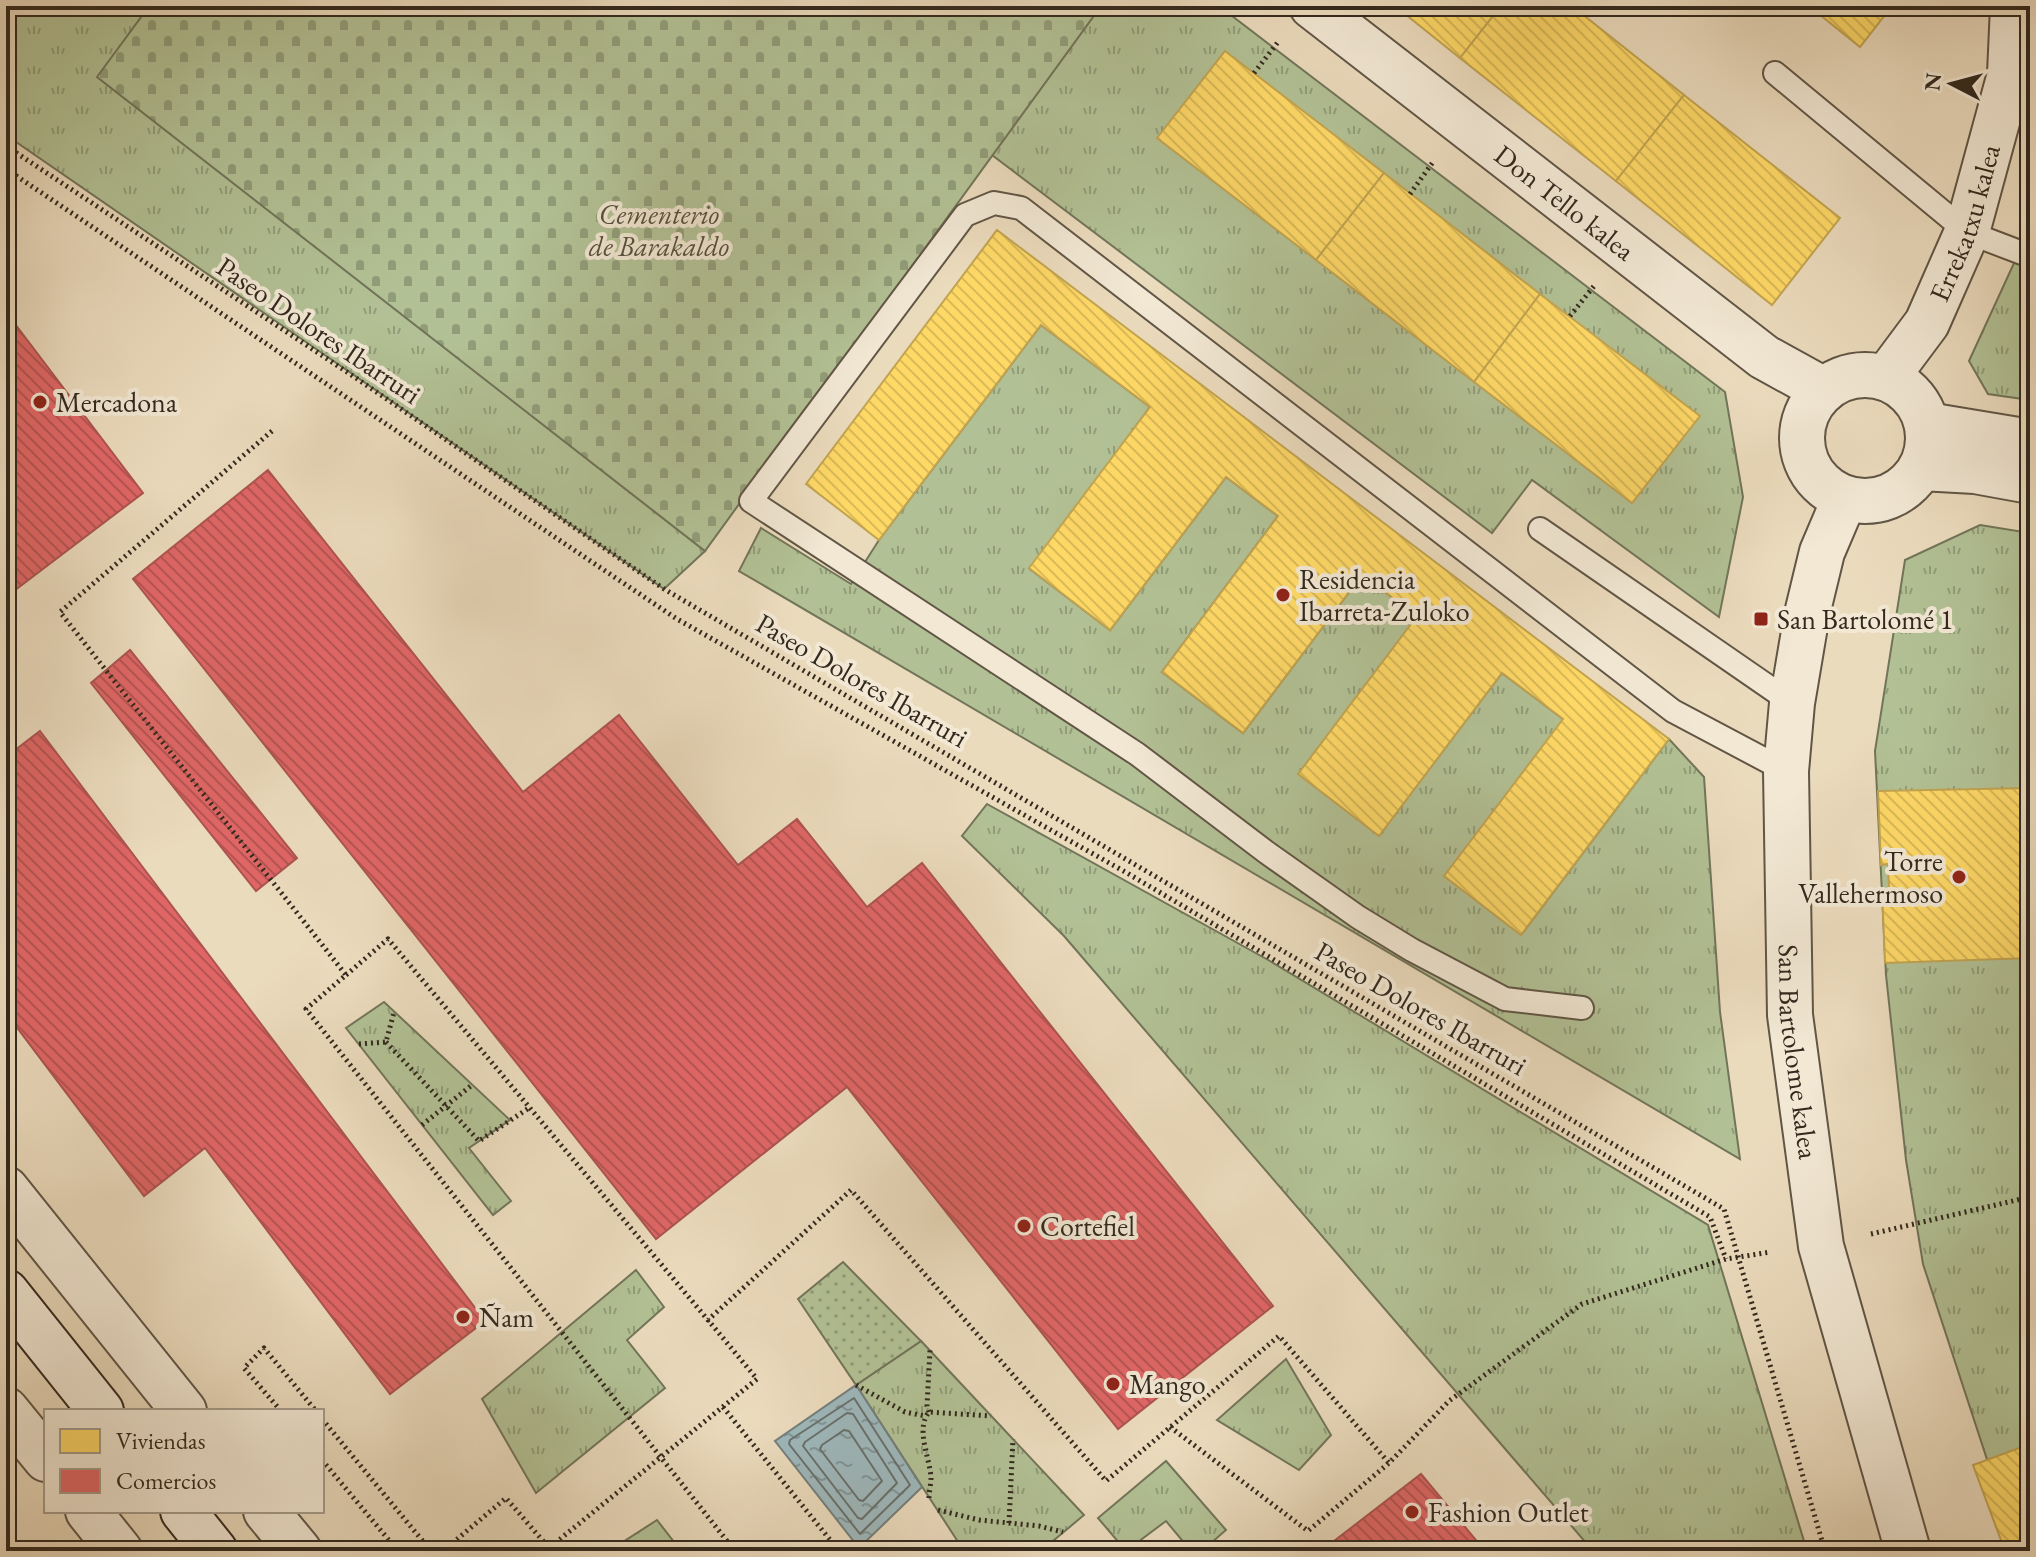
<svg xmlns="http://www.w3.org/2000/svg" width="2036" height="1557" font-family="'EB Garamond',serif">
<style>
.grass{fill:url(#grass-tufts);stroke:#72755a;stroke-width:2}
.cemetery{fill:url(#cemetery-stones);stroke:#72755a;stroke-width:2}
.park{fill:url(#park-dots);stroke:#72755a;stroke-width:2}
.water{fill:url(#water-ripples);stroke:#737f7d;stroke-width:2}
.homes{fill:url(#homes-back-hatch);stroke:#c2a450;stroke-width:2}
.shops{fill:url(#shops-back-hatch);stroke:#ac5450;stroke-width:2}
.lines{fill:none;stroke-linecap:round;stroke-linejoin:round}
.shore{stroke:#68706d;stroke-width:2}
.service-casing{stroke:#615646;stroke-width:26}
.minor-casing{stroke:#615646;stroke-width:48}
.tertiary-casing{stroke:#615646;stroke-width:48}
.secondary-casing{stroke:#33291e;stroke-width:48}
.path{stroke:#33291e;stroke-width:5;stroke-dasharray:2 4;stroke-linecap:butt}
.service{stroke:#f2e8d4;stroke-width:22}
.minor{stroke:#f2e8d4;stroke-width:44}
.tertiary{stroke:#f2e8d4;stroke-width:44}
.secondary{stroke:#f2e8d4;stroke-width:44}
.poi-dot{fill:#8f2418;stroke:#f2e8d4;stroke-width:3}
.labels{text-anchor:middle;stroke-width:8;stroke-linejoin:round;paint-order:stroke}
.street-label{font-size:28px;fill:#33291e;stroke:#f2e8d4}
.park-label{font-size:28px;font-style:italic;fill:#534f3c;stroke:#f2e8d4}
.poi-label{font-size:28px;fill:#33291e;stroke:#f2e8d4;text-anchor:start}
</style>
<defs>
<pattern id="grass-tufts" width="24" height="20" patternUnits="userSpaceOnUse" patternTransform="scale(2)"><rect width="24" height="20" fill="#b2c195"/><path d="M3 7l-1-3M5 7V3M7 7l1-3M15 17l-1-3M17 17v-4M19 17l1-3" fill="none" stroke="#919d79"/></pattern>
<pattern id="cemetery-stones" width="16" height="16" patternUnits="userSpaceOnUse" patternTransform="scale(2)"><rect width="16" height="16" fill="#b2c195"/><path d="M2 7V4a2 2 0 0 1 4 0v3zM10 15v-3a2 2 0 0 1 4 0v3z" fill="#919d79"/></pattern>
<pattern id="park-dots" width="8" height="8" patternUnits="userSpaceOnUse" patternTransform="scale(2)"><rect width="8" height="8" fill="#b2c195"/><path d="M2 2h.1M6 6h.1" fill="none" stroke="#919d79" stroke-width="1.8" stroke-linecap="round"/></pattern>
<pattern id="water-ripples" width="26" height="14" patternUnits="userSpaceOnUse" patternTransform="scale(2)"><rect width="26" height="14" fill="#9eb8bc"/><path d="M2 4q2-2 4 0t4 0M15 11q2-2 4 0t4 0" fill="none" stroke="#819698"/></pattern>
<pattern id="homes-back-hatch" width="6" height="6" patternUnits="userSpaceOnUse" patternTransform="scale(2)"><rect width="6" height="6" fill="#ffd966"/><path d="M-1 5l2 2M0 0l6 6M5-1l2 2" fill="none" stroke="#dbba58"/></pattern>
<pattern id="shops-back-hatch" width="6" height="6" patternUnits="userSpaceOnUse" patternTransform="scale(2)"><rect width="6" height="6" fill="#e06666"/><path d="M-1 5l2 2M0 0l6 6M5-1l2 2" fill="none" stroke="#b65453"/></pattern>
</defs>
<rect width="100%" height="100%" fill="#ebdbbd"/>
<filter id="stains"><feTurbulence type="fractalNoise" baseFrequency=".0025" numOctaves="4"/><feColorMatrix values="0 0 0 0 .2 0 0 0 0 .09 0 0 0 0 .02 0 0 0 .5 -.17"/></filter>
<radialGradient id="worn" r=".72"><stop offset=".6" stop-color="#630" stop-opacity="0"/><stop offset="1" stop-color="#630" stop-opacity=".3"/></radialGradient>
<!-- grass -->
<g class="grass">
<path d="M 6,6 L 143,6 L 147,9 L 98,77 L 705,551 L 664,589 L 6,135 Z"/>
<path d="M 1101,6 L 1219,6 L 1725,392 L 1743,497 L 1719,617 L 1532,480 L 1492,533 L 992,155 Z"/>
<path d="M 2030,221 L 2030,400 L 1988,394 L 1969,361 L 2026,237 Z"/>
<path d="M 1041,325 L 1150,407 L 1030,569 L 1110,630 L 1226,477 L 1278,516 L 1162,672 L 1243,733 L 1362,575 L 1417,616 L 1379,835 L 1502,673 L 1563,719 L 1521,935 L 1669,739 L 1704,777 L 1720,1012 L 1740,1159 L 739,571 L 761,528 L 851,584 L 879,540 Z"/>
<path d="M 1980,525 L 2030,533 L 2030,1551 L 2017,1551 L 1923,1264 L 1906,1160 L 1886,975 L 1875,751 L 1905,560 Z"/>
<path d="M 987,804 L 1270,961 L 1708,1225 L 1807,1551 L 1593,1551 L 1064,936 L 962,836 Z"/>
<path d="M 384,1002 L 510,1120 L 469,1148 L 511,1201 L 493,1215 L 346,1028 Z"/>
<path d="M 636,1270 L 664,1307 L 627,1340 L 665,1388 L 536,1493 L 482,1399 Z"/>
<path d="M 921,1341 L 1084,1515 L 1041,1551 L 964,1551 L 856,1385 Z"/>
<path d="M 1286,1359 L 1331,1435 L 1299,1470 L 1217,1420 Z"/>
<path d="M 1166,1461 L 1226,1530 L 1202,1551 L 1191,1551 L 1166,1521 L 1126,1551 L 1098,1518 Z"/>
<path d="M 657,1520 L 681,1551 L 609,1551 Z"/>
</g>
<!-- cemetery -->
<path class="cemetery" d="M 143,6 L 1101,6 L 705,551 L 97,77 L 147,9 Z"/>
<!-- park -->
<path class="park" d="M 843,1262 L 921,1341 L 856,1385 L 798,1299 Z"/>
<!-- water -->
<path class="water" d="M 856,1385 L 922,1487 L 859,1548 L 775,1441 Z"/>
<!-- homes -->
<g class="homes">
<path d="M 1395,6 L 1501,6 L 1460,58 Z"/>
<path d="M 1501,6 L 1572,6 L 1684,95 L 1616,181 L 1460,58 Z"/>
<path d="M 1809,6 L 1892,6 L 1860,47 Z"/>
<path d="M 1225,51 L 1384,173 L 1316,260 L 1157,138 Z"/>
<path d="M 1684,95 L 1840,218 L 1772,305 L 1616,181 Z"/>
<path d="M 1384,173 L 1540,294 L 1474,382 L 1316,260 Z"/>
<path d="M 997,230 L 1669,739 L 1521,935 L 1444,876 L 1563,719 L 1502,673 L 1379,836 L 1298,774 L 1417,616 L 1362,575 L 1243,733 L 1162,672 L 1278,516 L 1226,477 L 1110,630 L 1029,568 L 1150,407 L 1041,325 L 879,540 L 806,484 Z"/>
<path d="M 1540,294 L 1700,416 L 1632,503 L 1474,382 Z"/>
<path d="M 2030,788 L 2030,958 L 1885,963 L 1882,890 L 1889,889 L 1888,864 L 1881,865 L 1878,791 Z"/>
<path d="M 2030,1444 L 2030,1551 L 2005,1551 L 1973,1465 Z"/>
</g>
<!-- shops -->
<g class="shops">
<path d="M 6,312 L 143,493 L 6,597 Z"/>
<path d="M 268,470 L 523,792 L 619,715 L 738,865 L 797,819 L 867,907 L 922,863 L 1273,1306 L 1118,1429 L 847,1087 L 656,1239 L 133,579 Z"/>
<path d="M 130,650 L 297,858 L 256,891 L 91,683 Z"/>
<path d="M 40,731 L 485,1321 L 390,1394 L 205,1148 L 144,1196 L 6,1013 L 6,757 Z"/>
<path d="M 1421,1474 L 1485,1551 L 1321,1551 Z"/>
</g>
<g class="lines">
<!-- shore -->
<g class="shore">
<path d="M 854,1398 L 910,1485 L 860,1534 L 789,1444 L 790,1440 Z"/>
<path d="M 847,1413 L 853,1414 L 897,1483 L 862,1519 L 858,1518 L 803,1446 L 805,1442 Z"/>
<path d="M 844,1430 L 849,1431 L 882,1481 L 863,1501 L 859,1500 L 820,1449 L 822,1445 Z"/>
</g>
<!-- service casing -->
<g class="service-casing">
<g id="service">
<path d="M 1775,73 L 1967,232 L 2030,256"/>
<path d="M 1540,529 L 1792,703"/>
<path d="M 1582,1008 L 1505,999 L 1412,950 L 1358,917 L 1266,852 L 1137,754 L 751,501 L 965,215 L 994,203 L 1021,208 L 1673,711 L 1786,771"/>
</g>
</g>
<!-- minor casing -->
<g class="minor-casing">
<g id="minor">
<path id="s1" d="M 1312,6 L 1764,357 L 1824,390"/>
<path id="s2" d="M 1886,378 L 1927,323 L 1967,232 L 2010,74 L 2013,6"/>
</g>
</g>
<!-- tertiary casing -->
<g class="tertiary-casing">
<g id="tertiary">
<circle cx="1865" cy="438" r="63"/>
<path d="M 1927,425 L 2030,442"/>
<path d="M 1921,468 L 1975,471 L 2030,481"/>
<path id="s3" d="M 1845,498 L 1822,552 L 1807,614 L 1792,703 L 1786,771 L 1790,1015 L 1821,1246 L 1908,1551"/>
<path d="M 6,1189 L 184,1411"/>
<path d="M 6,1410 L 46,1459"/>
<path d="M 88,1511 L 120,1551"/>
<path d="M 266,1511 L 299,1551"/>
</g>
</g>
<!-- secondary casing -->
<g class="secondary-casing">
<g id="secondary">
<path d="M 6,1292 L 101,1411"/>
<path d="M 183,1511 L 215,1551"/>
</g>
</g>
<!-- path -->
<g class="path">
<path d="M 1254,73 L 1278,42"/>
<path d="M 6,146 L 356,378 L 664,589 L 1724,1209 L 1825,1551"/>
<path d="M 6,169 L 677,619 L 1127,873 L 1710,1217 L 1726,1259"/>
<path d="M 1410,194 L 1433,162"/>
<path d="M 1570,316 L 1594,286"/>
<path d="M 272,431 L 60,612 L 346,975 L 306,1009 L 735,1551"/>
<path d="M 346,975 L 388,939 L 708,1320 L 851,1190 L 1106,1481 L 1279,1336 L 1389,1463"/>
<path d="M 386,1042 L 479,1141 L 529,1108"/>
<path d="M 359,1044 L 386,1042 L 394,1012"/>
<path d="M 422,1125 L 472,1085"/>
<path d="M 1871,1234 L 2030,1197"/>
<path d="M 856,1385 L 905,1412 L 925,1416"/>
<path d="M 723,1407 L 839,1551"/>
<path d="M 281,1411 L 244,1368 L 264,1348 L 316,1411"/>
<path d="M 929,1412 L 927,1406 L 930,1350"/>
<path d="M 322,1419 L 431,1551"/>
<path d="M 1170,1427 L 1308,1531 L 1389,1463 L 1449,1401 L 1582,1304 L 1726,1259 L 1771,1252"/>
<path d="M 322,1460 L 398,1551"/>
<path d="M 929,1498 C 929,1492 931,1484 931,1478 C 930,1458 915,1429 929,1412 L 991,1416"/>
<path d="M 938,1510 L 979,1520 L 1039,1526 L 1063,1532"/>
<path d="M 1009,1523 L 1013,1439"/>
<path d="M 443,1551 L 506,1498 L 549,1548 L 757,1379 L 708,1320"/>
</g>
<!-- service -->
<use href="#service" class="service"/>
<!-- minor -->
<use href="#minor" class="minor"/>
<!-- tertiary -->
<use href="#tertiary" class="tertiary"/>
<!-- secondary -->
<use href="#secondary" class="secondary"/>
</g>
<!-- markers -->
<g class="poi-dot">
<circle cx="40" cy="402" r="8"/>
<circle cx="1283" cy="595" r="8"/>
<rect x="1753" y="611" width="16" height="16" rx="4"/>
<circle cx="1959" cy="877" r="8"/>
<circle cx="1024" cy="1226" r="8"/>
<circle cx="463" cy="1317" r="8"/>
<circle cx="1113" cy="1384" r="8"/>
<circle cx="1412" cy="1512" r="8"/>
</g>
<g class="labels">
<!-- street labels -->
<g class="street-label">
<text dy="10" stroke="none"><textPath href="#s1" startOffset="320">Don Tello kalea</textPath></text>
<text dy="10" stroke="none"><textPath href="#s2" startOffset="176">Errekatxu kalea</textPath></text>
<text transform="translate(319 330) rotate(34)" y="10">Paseo Dolores Ibarruri</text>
<text transform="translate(862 680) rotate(30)" y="10">Paseo Dolores Ibarruri</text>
<text transform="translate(1421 1008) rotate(30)" y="10">Paseo Dolores Ibarruri</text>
<text dy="10" stroke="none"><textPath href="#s3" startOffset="562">San Bartolome kalea</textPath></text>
</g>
<!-- park labels -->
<g class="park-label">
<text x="659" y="224">Cementerio<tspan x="659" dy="32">de Barakaldo</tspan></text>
</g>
<!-- poi labels -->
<g class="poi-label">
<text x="56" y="412">Mercadona</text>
<text x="1299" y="589">Residencia<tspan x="1299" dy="32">Ibarreta-Zuloko</tspan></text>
<text x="1777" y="629">San Bartolomé 1</text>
<text x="1943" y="871" text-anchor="end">Torre<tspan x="1943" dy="32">Vallehermoso</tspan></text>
<text x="1040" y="1236">Cortefiel</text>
<text x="479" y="1327">Ñam</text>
<text x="1129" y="1394">Mango</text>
<text x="1428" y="1522">Fashion Outlet</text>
</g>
</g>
<!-- margin -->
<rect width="2036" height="1557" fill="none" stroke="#ebdbbd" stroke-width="32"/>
<rect x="8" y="8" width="2020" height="1541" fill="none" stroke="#33291e" stroke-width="4"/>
<rect x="16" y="16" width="2004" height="1525" fill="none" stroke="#33291e" stroke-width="2"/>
<!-- legend -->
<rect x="44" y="1409" width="280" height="104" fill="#f2e8d4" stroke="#a69c8b" stroke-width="2"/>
<rect x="60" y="1429" width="40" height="24" fill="#ffd966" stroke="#a69c8b" stroke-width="2"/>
<text x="116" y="1449" font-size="24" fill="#33291e">Viviendas</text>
<rect x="60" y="1469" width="40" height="24" fill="#e06666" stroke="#a69c8b" stroke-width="2"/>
<text x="116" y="1489" font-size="24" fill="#33291e">Comercios</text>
<!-- north arrow -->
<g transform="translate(1952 84) rotate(276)" stroke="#f2e8d4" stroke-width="6" paint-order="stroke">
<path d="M0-6L14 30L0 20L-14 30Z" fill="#33291e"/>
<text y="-12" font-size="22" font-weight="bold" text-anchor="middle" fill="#33291e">N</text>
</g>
<rect width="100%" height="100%" filter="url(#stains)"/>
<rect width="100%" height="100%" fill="url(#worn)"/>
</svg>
